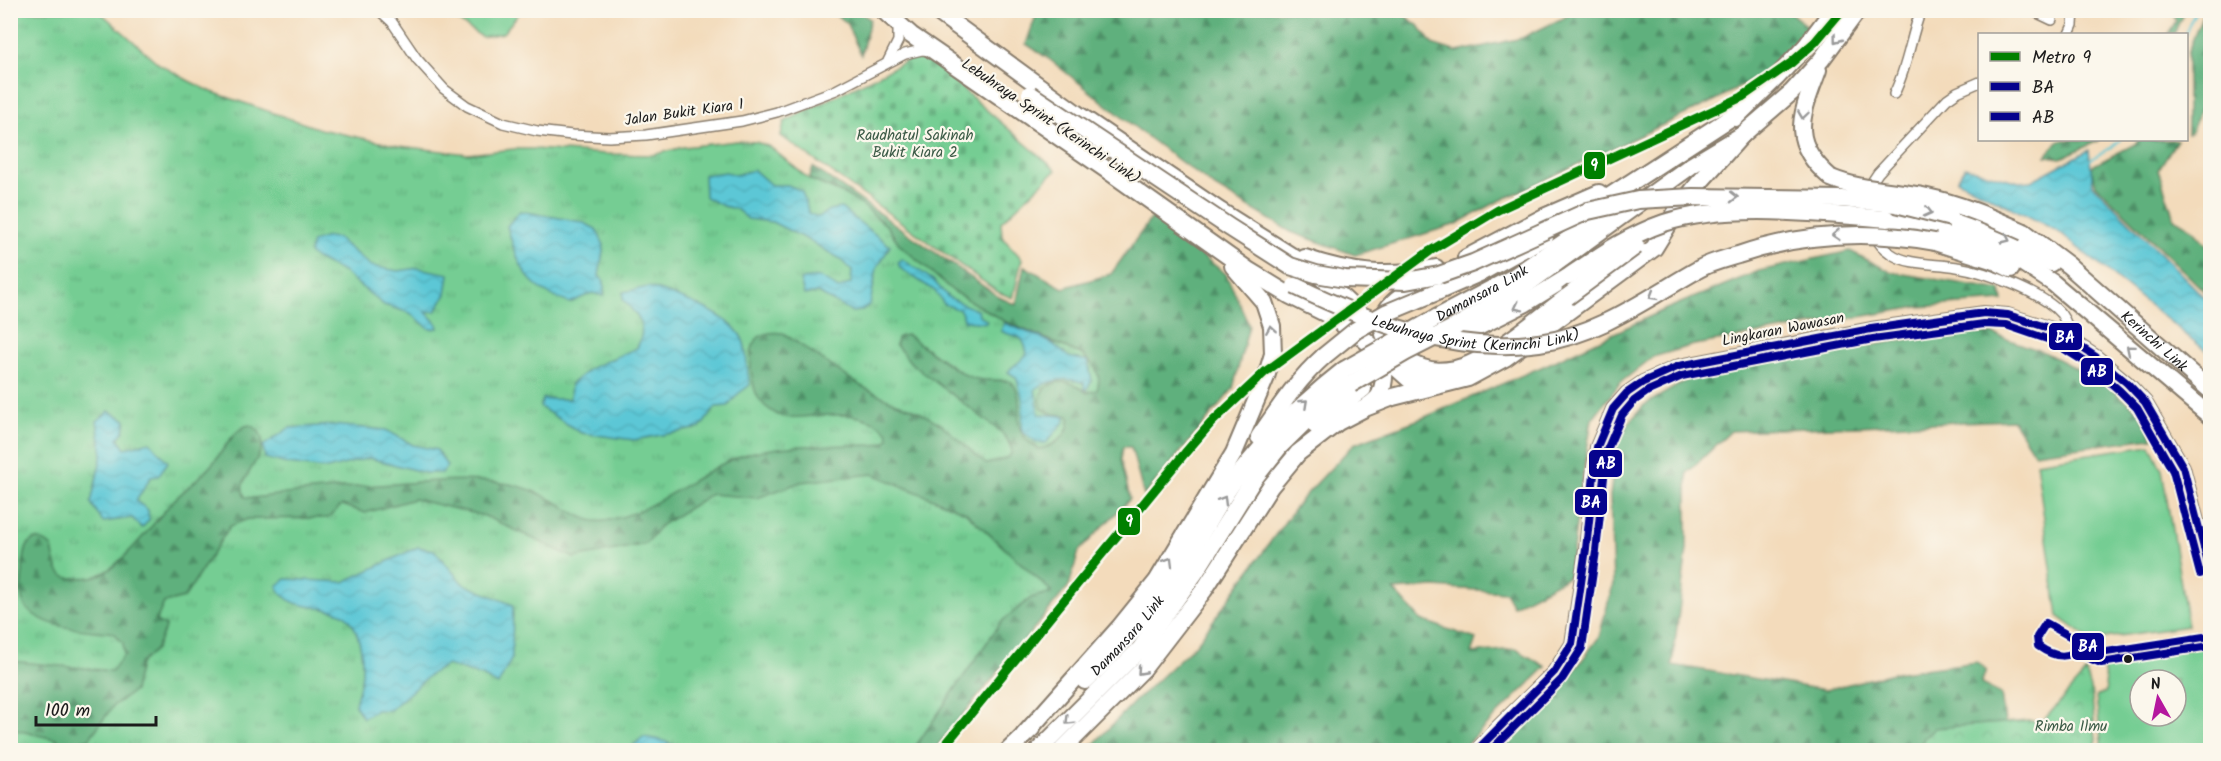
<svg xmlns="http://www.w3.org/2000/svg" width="2221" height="761" font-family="Kalam,sans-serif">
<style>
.grass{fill:url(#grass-tufts);stroke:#487458;stroke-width:1.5}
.forest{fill:url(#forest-firs);stroke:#3e664c;stroke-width:1.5}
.cemetery{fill:url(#cemetery-stones);stroke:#487458;stroke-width:1.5}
.park{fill:url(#park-crowns);stroke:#487458;stroke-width:1.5}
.pitch{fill:#74cd93;stroke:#487458;stroke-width:1.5;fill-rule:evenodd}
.water{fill:url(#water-waves);stroke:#3c7279;stroke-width:1.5}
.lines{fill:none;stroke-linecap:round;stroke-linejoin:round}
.stream{stroke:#5cc7d6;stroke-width:2}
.street-casing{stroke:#887c6c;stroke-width:12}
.secondary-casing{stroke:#887c6c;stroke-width:16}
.highway-casing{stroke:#887c6c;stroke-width:20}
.street{stroke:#fff;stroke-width:9}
.secondary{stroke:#fff;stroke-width:14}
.highway{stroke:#fff;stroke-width:16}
.highway-bridge-casing{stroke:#887c6c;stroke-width:20;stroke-linecap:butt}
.highway-bridge{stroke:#fff;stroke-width:16}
.bus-1-casing{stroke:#fbf7ec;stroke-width:12}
.bus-2-casing{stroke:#fbf7ec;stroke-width:12}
.bus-1{stroke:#06038d;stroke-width:8}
.bus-2{stroke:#06038d;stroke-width:8}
.metro-1-casing{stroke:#fbf7ec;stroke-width:14}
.metro-1{stroke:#008000;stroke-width:9}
.oneway{stroke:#999}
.bus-dot{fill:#1c1c1c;stroke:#fbf7ec;stroke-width:2}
.labels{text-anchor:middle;stroke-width:4.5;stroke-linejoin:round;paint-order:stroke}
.street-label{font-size:15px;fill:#1c1c1c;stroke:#fbf7ec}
.park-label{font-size:15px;fill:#3b5a46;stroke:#fbf7ec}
.line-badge{stroke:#fbf7ec;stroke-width:2}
.badge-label{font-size:16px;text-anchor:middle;font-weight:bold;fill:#fff}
</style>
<defs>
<pattern id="grass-tufts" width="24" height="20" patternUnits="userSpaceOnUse" patternTransform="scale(1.5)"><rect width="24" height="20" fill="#74cd93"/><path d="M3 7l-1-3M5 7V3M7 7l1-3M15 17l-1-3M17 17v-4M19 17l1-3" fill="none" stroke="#64af7e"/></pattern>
<pattern id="forest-firs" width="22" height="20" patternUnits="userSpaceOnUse" patternTransform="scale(1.5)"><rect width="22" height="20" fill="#5fb07d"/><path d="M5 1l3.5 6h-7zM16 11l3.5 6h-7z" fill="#4e8e66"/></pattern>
<pattern id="cemetery-stones" width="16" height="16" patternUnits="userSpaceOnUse" patternTransform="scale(1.5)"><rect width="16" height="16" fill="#74cd93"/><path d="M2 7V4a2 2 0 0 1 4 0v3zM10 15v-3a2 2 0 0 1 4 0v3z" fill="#64af7e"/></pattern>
<pattern id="park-crowns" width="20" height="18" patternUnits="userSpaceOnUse" patternTransform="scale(1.5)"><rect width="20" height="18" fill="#74cd93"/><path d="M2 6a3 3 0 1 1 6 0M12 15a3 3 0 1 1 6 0" fill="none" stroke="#64af7e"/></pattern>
<pattern id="water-waves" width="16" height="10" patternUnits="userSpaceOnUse" patternTransform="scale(1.5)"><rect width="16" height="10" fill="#5cc7d6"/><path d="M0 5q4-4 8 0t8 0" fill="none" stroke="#4faab7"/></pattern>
</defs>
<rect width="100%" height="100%" fill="#fbf7ec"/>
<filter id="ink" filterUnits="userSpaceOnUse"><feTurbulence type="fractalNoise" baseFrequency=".0167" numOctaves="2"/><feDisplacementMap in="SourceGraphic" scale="12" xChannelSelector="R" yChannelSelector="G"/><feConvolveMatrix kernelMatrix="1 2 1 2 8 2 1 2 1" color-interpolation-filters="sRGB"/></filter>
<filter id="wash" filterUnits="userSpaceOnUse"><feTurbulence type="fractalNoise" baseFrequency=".008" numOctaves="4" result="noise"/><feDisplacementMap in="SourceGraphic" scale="24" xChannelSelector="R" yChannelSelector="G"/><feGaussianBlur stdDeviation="1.35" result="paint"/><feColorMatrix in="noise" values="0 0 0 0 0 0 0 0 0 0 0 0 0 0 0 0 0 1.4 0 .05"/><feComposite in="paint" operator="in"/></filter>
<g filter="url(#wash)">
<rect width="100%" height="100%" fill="#f3dbbb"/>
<!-- grass -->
<path class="grass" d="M 10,11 L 99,11 L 159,64 L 189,81 L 212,92 L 320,129 L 399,146 L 468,154 L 514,149 L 534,149 L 606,154 L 653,155 L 683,147 L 737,141 L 756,142 L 770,147 L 809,179 L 846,195 L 862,205 L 887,226 L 900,245 L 953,291 L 1004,321 L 1081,354 L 1095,367 L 1099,377 L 1098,390 C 1082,398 1066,373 1043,389 L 1053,414 L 1069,416 C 1072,434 1055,446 1039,449 L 1023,437 L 1007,380 L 984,381 L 968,377 L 907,335 L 897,338 L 896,345 L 912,364 L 1000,431 C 1006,438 1019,454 1006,460 C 1000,463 992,463 986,464 L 1053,592 L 923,750 L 11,750 Z"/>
<!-- forest -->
<g class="forest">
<path d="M 1038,10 L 1399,11 L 1420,27 L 1432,44 L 1457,52 L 1522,38 L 1565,17 L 1574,11 L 1788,11 L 1808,27 L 1799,42 L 1784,56 L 1756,78 L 1716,100 L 1495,203 L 1457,224 L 1355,255 L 1291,232 L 1215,187 L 1146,136 L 1049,59 L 1026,44 Z"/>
<path d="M 830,11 L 858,11 L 870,19 L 861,55 L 846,22 Z"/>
<path d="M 2172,11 L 2184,11 L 2174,34 L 2168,34 L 2176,21 Z"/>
<path d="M 2204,11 L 2210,11 L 2210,84 L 2191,133 L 2187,134 L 2187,54 Z"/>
<path d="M 2059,140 L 2100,140 L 2061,158 L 2046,156 Z"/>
<path d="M 2138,140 L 2177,140 L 2158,170 L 2174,218 L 2194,230 L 2210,249 L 2210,297 L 2096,185 L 2090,167 L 2135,144 Z"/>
<path d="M 813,167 L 999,297 L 1016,305 L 1024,266 L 1063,288 L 1111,274 L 1152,217 L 1226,274 L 1249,325 L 1233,389 L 1144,496 L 1131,447 L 1123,447 L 1121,460 L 1130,499 L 1079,551 L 1069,586 L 934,750 L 913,750 L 1001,622 L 1031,598 L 1052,592 L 965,512 L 873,474 L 801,482 L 757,498 L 711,494 L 660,526 L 646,544 L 574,558 L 485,516 L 414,499 L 365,513 L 342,505 L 328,518 L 248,519 L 230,526 L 184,598 L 164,603 L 156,621 L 166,626 L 156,649 L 140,664 L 134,691 L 113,706 L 89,739 L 64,746 L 55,739 L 11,729 L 11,661 L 112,671 L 124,655 L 123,643 L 114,633 C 84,629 54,631 29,611 C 26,608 23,604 22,599 C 20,590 22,580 23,571 C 24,552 27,526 52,547 C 54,555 54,566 60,573 C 64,578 70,578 77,578 C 84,578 92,578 99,575 C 121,567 156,520 173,501 C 186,488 202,477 213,463 C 221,454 241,417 254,427 C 276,442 248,469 243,484 C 242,489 243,493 245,497 L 253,498 C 300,492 346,487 394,484 C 430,481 467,478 503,483 C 521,485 538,492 554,501 C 570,509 583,523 603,521 C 655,514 695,472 743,455 C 779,443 836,446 875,445 L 885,442 L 889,438 L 888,432 C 865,409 829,415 800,417 C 793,417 784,419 778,415 C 769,410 762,405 758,397 C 753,389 752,378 751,370 C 749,345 755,329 783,333 L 861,386 L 894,402 L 912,408 L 941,424 L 986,464 C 1011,459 1022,454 1000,431 L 912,364 L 896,345 L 897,338 L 901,336 L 907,335 C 925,346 953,371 970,377 C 985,383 999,378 1012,382 C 1030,405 1003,429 1039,449 C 1055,446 1072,434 1069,416 L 1053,414 L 1042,409 C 1034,390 1052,379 1070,383 C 1077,385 1082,389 1087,393 L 1097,390 C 1103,374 1093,363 1081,354 L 1004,321 L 953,291 L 900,245 L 887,226 L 862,205 L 846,195 L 809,179 Z"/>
<path d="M 1850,251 L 1891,272 L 2001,290 L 2003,301 L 1918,307 L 1694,345 L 1653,357 L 1620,383 L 1592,419 L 1579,498 L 1570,576 L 1513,606 L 1505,592 L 1434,587 L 1394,590 L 1421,620 L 1476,639 L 1471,653 L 1516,649 L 1546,667 L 1461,750 L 1088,750 L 1135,701 L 1197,643 L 1300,501 L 1354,444 L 1425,417 L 1546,365 L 1666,309 L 1759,271 Z"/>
<path d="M 1947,333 L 1993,334 L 2046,353 L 2102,382 L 2139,411 L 2153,438 L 2034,453 L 2013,420 L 1731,431 L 1687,473 L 1687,549 L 1672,665 L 1825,690 L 1893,673 L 1977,662 L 1986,670 L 1981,684 L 2001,694 L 2005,723 L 1935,728 L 1924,738 L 1919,750 L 1493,750 L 1507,735 L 1569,678 L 1599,637 L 1613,584 L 1610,496 L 1618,436 L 1644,405 L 1699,373 Z"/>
</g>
<!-- cemetery -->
<path class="cemetery" d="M 916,56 L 931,62 L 1056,170 L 1001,222 L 1002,237 L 1022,259 L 1013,298 L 998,292 L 781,136 L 784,122 Z"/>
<!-- park -->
<path class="park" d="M 2086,672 L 2091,689 L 2097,750 L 1919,750 L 1924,738 L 1935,728 L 2044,720 Z"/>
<!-- pitch -->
<g class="pitch">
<path d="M 443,11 L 521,11 L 503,33 L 482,37 Z"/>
<path d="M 2150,445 L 2162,470 L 2188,626 L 2091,640 L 2058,616 L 2036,462 Z"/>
<path d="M 2210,646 L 2210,750 L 2102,750 L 2096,696 L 2106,692 L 2103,661 ZM 2140,680 L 2176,680 L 2176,716 L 2140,716 Z"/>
</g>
<!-- water -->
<g class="water">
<path d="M 2089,150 L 2093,185 L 2210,303 L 2210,354 L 2057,231 L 1957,180 L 1965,167 L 2019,182 L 2031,181 Z"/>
<path d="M 754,170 L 771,185 L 788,185 L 802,191 L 809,214 L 819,217 L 829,210 L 841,208 L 890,246 L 877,268 L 870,304 L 861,311 L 852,312 L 818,293 L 804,295 L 800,280 C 819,275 822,277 838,289 L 851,283 L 852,271 L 839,258 L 808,240 L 772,222 L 748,219 L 736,209 L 723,206 L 705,197 L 704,175 L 726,172 L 735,175 Z"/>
<path d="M 520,211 L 582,222 L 596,229 L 604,245 L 599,276 L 604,281 L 604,296 L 592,293 L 570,303 C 526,289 519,267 507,226 Z"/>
<path d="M 327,237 L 337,238 L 371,266 L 398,271 L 418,268 L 449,274 L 446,294 L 436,311 L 426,312 L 437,324 L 438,328 L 430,329 L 410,313 L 384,305 L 343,272 L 316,259 L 309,253 L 312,242 Z"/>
<path d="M 902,259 L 933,280 L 948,297 L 978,311 L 979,315 L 987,321 L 986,323 L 965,321 L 960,310 L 944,304 L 935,291 L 900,268 L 898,262 Z"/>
<path d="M 649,287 C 676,296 735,314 744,343 C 747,356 747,371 750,385 L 738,394 L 728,406 L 716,407 L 700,428 L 634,440 L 581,433 L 540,407 L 543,399 L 570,399 L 571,384 L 591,368 L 637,348 C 648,326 639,316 623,300 L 623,292 Z"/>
<path d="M 1004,323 L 1040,337 L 1053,344 L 1069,357 L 1088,361 L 1092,381 L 1086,390 L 1084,388 L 1084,383 C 1066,376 1051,380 1035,389 L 1039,414 L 1065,416 L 1065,421 L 1046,443 L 1037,443 L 1022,431 L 1023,400 L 1016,377 L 1008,372 C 1014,364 1022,362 1027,353 C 1022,331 1016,339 1001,331 Z"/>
<path d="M 109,411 L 126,420 L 124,431 L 118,438 L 125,448 L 150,442 L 168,462 L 158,476 L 151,477 L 136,501 L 148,510 L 149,520 L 142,528 L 132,518 L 103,522 L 91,503 L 102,454 L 97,421 Z"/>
<path d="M 333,425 L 386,430 L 413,445 L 437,450 L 447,466 L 442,473 L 426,473 L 369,458 L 327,469 L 287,464 L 265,458 L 263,446 L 289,428 Z"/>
<path d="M 418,547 L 434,550 L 463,584 L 513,605 L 512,658 L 498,685 L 482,676 L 447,665 L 432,673 L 390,710 L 376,710 L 363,718 L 355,705 C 357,695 361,684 362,673 C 363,655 359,618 338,612 C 316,604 288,611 277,586 L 286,579 L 344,582 Z"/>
<path d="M 643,737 L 661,740 L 685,750 L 631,750 L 633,746 Z"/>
</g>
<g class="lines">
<!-- stream -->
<g class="stream">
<path d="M 2185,34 L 2196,10"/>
<path d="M 2088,161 L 2112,147 L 2120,140"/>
</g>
</g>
</g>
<g filter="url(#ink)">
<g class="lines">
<!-- street casing -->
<g class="street-casing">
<g id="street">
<path d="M 379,10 L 392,22 L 417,59 L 444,89 L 467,106 L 503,123 L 537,131 L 572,135 L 609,137 L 646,135 L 742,121 L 777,112 L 836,90 L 905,54 L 922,50 L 931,51"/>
<path d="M 2031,10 L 2052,20"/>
<path d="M 2069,34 L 2073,25 L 2074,10"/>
<path d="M 888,61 L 898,41 L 898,24"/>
<path d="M 1894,94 C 1908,66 1910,39 1921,10"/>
<path d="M 1869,192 L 1870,185 L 1878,173 L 1947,99 L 1957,92 L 1980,82"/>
<path d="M 1868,214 C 1871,230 1876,244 1890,253 C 1908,266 1936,263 1957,267 C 1984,271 2044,293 2061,314 C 2067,322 2069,331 2071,340"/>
</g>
</g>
<!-- secondary casing -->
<g class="secondary-casing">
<path id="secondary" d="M 1477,750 L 1495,730 L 1554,672 L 1572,644 L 1586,549 L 1594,467 L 1597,447 L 1613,409 L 1627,393 L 1643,382 L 1679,366 L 1871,329 L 1984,313 L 2008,315 L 2055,330 L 2096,357 L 2127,383 L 2145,402 L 2183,467 L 2210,571"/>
</g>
<!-- highway casing -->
<g class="highway-casing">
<g id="highway">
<path d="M 883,10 L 911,35 L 1107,170 L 1248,270 L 1289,295 L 1329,315 L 1364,339 L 1409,379 L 1426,384 L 1435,384"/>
<path d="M 935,10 L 1076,113 L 1220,211 L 1312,269 L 1361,315"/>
<path d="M 1818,70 C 1801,116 1788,141 1831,178"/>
<path d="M 1735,118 L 1777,77 L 1806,46 L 1833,10"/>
<path d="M 1587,208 L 1604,200 L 1741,111"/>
<path d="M 1951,218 L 2008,240 L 2051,263"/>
<path d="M 1888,219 L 1939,229 L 1990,246 L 2024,264 L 2053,283 L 2210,416"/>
<path id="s1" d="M 2024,232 L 2068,265 L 2210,390"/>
<path d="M 1935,242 L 1995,261 L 2011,269"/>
<path d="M 1305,258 C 1351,274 1388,277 1436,268"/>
<path d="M 1466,258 L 1544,217 L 1599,193"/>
<path d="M 1436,279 C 1420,286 1401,292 1389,307 C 1369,332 1398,360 1423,368 C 1433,372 1444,371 1455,369 C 1489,362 1538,318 1567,297"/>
<path d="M 1439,291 L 1482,272 L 1545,237"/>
<path id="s2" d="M 1436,318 L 1512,278 L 1608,212"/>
<path d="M 1457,326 L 1519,290 L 1692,165 L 1742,135 L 1792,92 L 1821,60 L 1858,10"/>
<path d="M 1464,334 L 1526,303 L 1568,277"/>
<path d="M 1369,405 C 1373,402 1378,399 1380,394 C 1385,384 1386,364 1381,353"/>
<path d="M 1316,426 L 1363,389"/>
<path d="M 1259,437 C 1279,408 1297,380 1324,356"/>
<path id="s3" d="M 1085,681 C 1122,647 1155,609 1182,566 C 1201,537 1216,504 1237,477 C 1268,437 1304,401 1344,370"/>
<path d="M 1024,735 L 1119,628 L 1157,581 L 1234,453 L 1266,377 L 1273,354 L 1272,326 L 1264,302 L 1233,266"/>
<path d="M 1009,750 L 1032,728"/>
<path d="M 1039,750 L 1140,649 L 1195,573 L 1253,480 L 1280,446 L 1324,403 L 1351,384"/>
<path d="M 1062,750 L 1143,669 L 1204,590 L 1270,487 L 1298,453 L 1338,422 L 1365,408 L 1393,397 L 1468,378 L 1505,358 L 1654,248 L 1678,209 L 1699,183 L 1742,135"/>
</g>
</g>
<!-- street -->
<use href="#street" class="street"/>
<!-- secondary -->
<use href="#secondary" class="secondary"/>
<!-- highway -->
<use href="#highway" class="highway"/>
<!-- highway-bridge casing -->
<g class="highway-bridge-casing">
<g id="highway-bridge">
<path d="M 1030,94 L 1229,227 L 1290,266 L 1316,274 L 1345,279 L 1406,281 L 1439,275 L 1473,263 L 1588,211 L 1638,200 L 1693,197 L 1841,199 L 1896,204 L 1951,218"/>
<path d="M 1831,178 C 1862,191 1895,190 1927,197 C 1961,204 1992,218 2024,232"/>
<path d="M 1568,277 C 1599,256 1629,235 1664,223 C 1729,202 1821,214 1888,219"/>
<path id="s4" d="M 1295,286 C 1371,323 1453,354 1539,343 C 1599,335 1649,297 1699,269 C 1711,262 1725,259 1738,255 C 1803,233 1868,230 1935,242"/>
<path d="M 1567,297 L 1636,246"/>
<path d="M 1324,356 L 1356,330 L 1386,313 L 1439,291"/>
<path d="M 1344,370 L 1436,318"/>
<path d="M 1351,384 L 1406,352 L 1457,326"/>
</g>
</g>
<!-- highway-bridge -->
<use href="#highway-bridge" class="highway-bridge"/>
<!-- bus-1 casing -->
<g class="bus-1-casing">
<g id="bus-1">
<path d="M 2084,645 C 2069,660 2055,658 2038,646 L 2037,637 L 2046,623 L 2100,653 L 2210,636"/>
<path d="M 1477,750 L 1554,672 L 1572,644 L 1586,549 L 1597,447 L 1613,409 L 1627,393 L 1643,382 L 1679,366 L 1871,329 L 1984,313 L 2008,315 L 2055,330 L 2096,357 L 2127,383 L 2145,402 L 2183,467 L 2210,571"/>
</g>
</g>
<!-- bus-2 casing -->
<g class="bus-2-casing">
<g id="bus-2">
<path d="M 2086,657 L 2101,663 L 2210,646"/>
<path d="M 1491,750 L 1562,679 L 1582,648 L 1596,551 L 1607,450 L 1622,415 L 1634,401 L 1648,391 L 1682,376 L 1873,339 L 1984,324 L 2006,325 L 2050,340 L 2090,365 L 2120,391 L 2137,408 L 2173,471 L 2200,574"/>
</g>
</g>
<!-- bus-1 -->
<use href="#bus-1" class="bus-1"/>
<!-- bus-2 -->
<use href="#bus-2" class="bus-2"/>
<!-- metro-1 casing -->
<g class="metro-1-casing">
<path id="metro-1" d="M 941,750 L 1185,453 L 1211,423 L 1265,372 L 1430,251 L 1498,210 L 1742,97 L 1791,63 L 1815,42 L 1842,10"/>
</g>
<!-- metro-1 -->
<use href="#metro-1" class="metro-1"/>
</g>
<!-- one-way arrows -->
<defs><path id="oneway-chevron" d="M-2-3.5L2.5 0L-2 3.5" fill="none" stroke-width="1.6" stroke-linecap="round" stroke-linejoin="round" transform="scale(1.5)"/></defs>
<g class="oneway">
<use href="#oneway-chevron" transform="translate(1837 39) rotate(127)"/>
<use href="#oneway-chevron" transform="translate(1803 115) rotate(98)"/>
<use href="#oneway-chevron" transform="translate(1734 197) rotate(1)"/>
<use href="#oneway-chevron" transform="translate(1928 212) rotate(13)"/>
<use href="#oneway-chevron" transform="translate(1836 235) rotate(176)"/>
<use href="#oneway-chevron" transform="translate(2006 239) rotate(25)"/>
<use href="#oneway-chevron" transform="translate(1653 296) rotate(149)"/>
<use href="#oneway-chevron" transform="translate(1518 307) rotate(153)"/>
<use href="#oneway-chevron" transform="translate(1271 329) rotate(-99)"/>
<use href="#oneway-chevron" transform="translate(2130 349) rotate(-140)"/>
<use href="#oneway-chevron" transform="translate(1304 403) rotate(-43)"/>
<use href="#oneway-chevron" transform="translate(1223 500) rotate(-59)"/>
<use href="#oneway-chevron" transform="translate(1169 561) rotate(-59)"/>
<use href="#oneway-chevron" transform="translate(1141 671) rotate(132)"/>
<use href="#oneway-chevron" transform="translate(1069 721) rotate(136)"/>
</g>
</g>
<!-- markers -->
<circle class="bus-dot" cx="2128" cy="659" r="5"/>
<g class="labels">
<!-- street labels -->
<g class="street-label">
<text transform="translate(684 112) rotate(-8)" y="5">Jalan Bukit Kiara 1</text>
<text transform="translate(1051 121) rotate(34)" y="5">Lebuhraya Sprint (Kerinchi Link)</text>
<text dy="5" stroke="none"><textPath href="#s2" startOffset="52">Damansara Link</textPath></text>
<text dy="5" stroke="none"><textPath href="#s4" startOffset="190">Lebuhraya Sprint (Kerinchi Link)</textPath></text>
<text transform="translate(1783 329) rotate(-11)" y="5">Lingkaran Wawasan</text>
<text dy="5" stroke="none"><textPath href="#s1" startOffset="170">Kerinchi Link</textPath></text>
<text dy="5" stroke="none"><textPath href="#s3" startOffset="62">Damansara Link</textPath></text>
</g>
<!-- park labels -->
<g class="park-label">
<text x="915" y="140">Raudhatul Sakinah<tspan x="915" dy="17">Bukit Kiara 2</tspan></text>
<text x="2071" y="731">Rimba Ilmu</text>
</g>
</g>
<g class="line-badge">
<rect x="1583" y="151" width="23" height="29" rx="6" fill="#008000"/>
<rect x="2048" y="322" width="35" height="29" rx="6" fill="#06038d"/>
<rect x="2080" y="357" width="34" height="29" rx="6" fill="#06038d"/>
<rect x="1588" y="449" width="35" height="29" rx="6" fill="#06038d"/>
<rect x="1574" y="488" width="34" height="28" rx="6" fill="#06038d"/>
<rect x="1117" y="507" width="24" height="29" rx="6" fill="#008000"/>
<rect x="2071" y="632" width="34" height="29" rx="6" fill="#06038d"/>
</g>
<g class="badge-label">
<text x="1594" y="171">9</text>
<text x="2065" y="343">BA</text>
<text x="2097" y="377">AB</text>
<text x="1606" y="469">AB</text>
<text x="1591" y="508">BA</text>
<text x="1129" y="527">9</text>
<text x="2088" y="652">BA</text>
</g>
<!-- margin -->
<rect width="2221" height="761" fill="none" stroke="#fbf7ec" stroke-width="36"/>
<!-- legend -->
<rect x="1978" y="33" width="210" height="108" fill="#fbf7ec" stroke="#a29f99" stroke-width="1.5"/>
<rect x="1990" y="52" width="30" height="9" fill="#008000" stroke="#a29f99" stroke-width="1.5"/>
<text x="2032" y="63" font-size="18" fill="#1c1c1c">Metro 9</text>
<rect x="1990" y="82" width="30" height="9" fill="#06038d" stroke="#a29f99" stroke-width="1.5"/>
<text x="2032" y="93" font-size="18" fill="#1c1c1c">BA</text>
<rect x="1990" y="112" width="30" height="9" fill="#06038d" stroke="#a29f99" stroke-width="1.5"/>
<text x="2032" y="123" font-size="18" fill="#1c1c1c">AB</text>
<!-- north arrow -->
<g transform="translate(2158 698) rotate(351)"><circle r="28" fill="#fbf7ec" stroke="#a29f99" stroke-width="1.5"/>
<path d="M0-4.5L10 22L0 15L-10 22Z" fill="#b5179e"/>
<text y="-9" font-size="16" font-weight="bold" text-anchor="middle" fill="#1c1c1c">N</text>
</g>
<!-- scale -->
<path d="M36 716v9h120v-9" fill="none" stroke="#1c1c1c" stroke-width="3"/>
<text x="45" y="716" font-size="18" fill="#1c1c1c" stroke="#fbf7ec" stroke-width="4.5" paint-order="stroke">100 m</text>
</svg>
